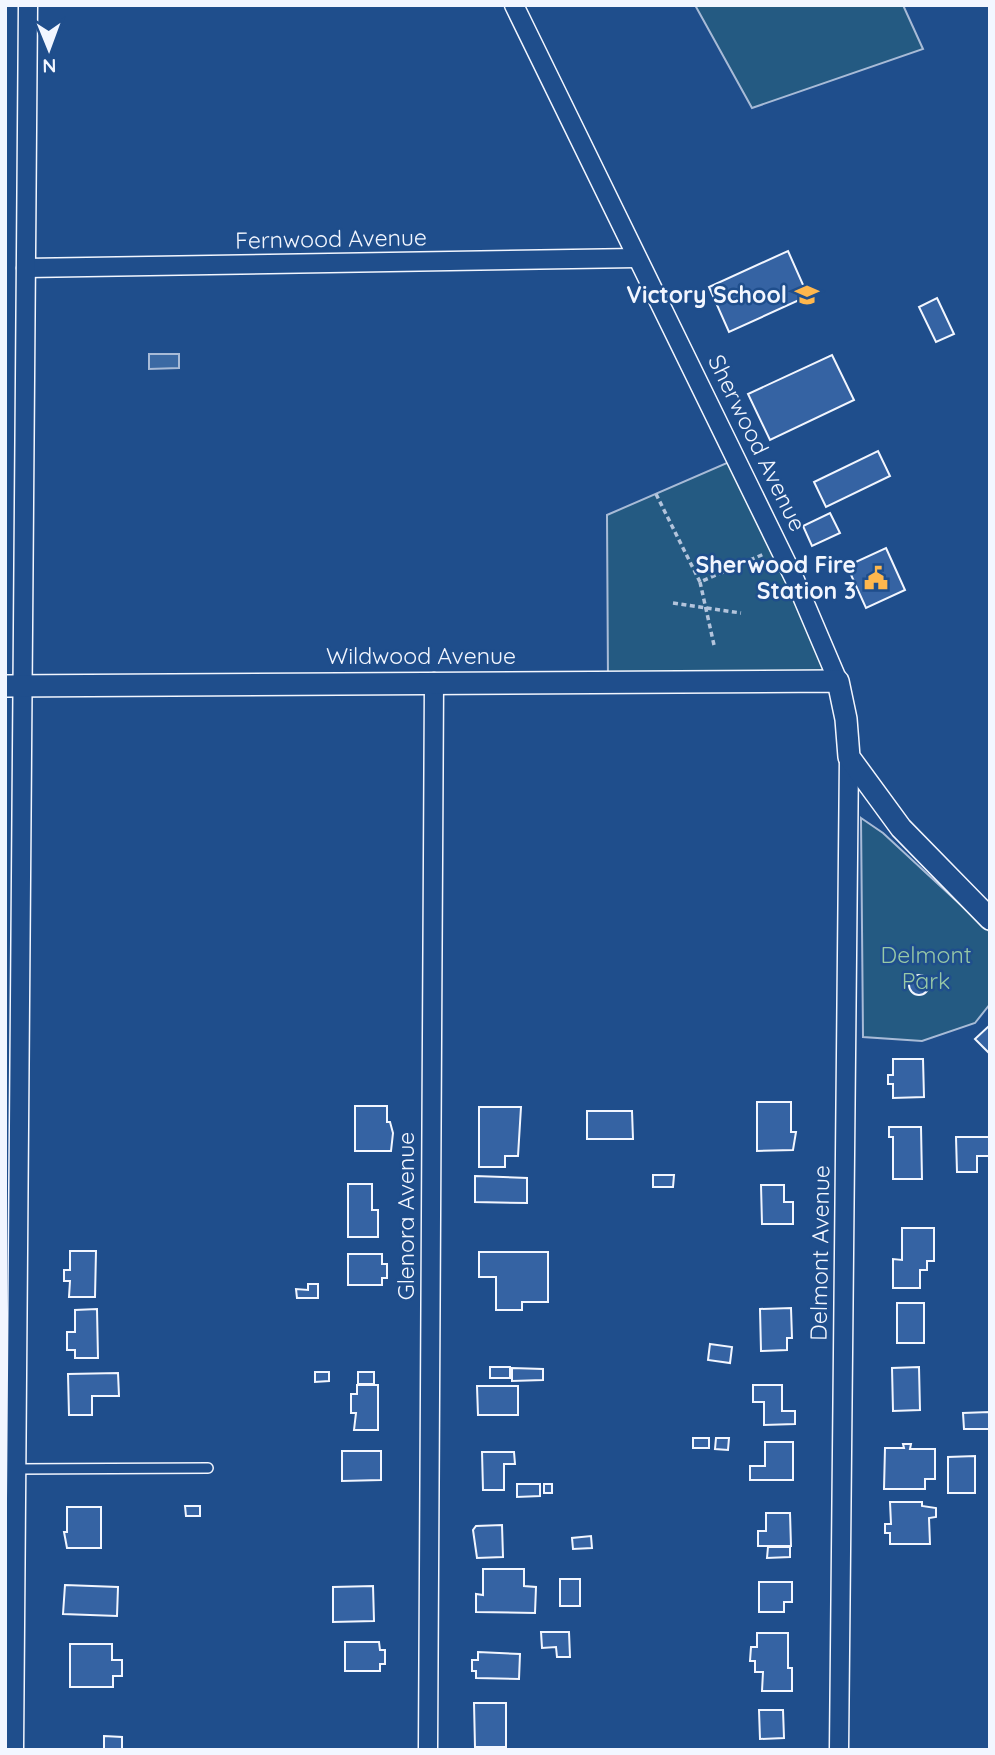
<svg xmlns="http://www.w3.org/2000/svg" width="995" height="1755" font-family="Quicksand,sans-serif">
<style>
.green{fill:#245a82;stroke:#a8bbd7;stroke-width:2}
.water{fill:#3b69a3;stroke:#a8bbd7;stroke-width:2}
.building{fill:#3563a3;stroke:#f2f6ff;stroke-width:2}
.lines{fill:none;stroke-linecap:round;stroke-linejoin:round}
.service-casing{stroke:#f2f6ff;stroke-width:12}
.minor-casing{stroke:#f2f6ff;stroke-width:21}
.tertiary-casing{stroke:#f2f6ff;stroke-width:24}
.path{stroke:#b3c4dc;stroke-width:3.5;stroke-dasharray:5 3.5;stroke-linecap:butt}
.service{stroke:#1f4e8c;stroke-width:9}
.minor{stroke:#1f4e8c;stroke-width:18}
.tertiary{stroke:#1f4e8c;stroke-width:21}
.labels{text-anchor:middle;stroke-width:5;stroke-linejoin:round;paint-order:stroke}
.street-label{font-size:23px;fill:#f2f6ff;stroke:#1f4e8c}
.poi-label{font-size:23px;font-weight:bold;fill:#f2f6ff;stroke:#1f4e8c;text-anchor:end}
.park-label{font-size:23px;fill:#97c8a6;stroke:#1f4e8c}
</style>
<rect width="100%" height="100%" fill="#1f4e8c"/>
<!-- green -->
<g class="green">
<path d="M 695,5 L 903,5 L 923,49 L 752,108 Z"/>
<path d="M 736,459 L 838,681 L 608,681 L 607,515 Z"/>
<path d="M 861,818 L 883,833 L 990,932 L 990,1004 L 975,1023 L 922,1041 L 863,1037 Z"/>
</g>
<!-- water -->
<path class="water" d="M 149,354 L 179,354 L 179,368 L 149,369 Z"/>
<!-- building -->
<g class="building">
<path d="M 788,251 L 808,296 L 729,332 L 709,287 Z"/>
<path d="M 937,298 L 954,334 L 936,342 L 919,307 Z"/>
<path d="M 832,355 L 854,400 L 770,440 L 748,394 Z"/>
<path d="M 878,451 L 890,476 L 826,507 L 814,482 Z"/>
<path d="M 830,513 L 840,533 L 812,546 L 803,526 Z"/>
<path d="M 886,548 L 905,590 L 866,608 L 847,566 Z"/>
<circle cx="919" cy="985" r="10"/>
<path d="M 990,1025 L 990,1054 L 975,1039 Z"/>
<path d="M 893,1059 L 923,1059 L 924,1097 L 893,1098 L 893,1084 L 888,1084 L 888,1075 L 893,1075 Z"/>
<path d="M 757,1102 L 791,1102 L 791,1132 L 796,1132 L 793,1150 L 757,1151 Z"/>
<path d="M 355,1106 L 387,1106 L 387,1122 L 390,1122 L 393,1133 L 391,1151 L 355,1151 Z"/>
<path d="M 479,1107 L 521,1107 L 518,1156 L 505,1156 L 505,1167 L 479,1167 Z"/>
<path d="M 587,1111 L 632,1111 L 633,1139 L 587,1139 Z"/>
<path d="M 889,1127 L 921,1127 L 922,1179 L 893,1179 L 893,1137 L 889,1137 Z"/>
<path d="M 956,1137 L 990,1137 L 990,1156 L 977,1156 L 977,1172 L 957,1172 Z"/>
<path d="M 653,1175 L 674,1175 L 673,1187 L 653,1187 Z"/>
<path d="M 475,1176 L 527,1178 L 527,1203 L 475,1202 Z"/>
<path d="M 348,1184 L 372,1184 L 372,1210 L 378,1210 L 378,1237 L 348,1237 Z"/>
<path d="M 761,1185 L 784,1185 L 784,1202 L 793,1202 L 793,1224 L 762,1224 Z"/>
<path d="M 902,1228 L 934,1228 L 934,1261 L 927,1261 L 927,1270 L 920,1270 L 920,1288 L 893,1288 L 893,1259 L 902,1260 Z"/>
<path d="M 70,1251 L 96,1251 L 95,1297 L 69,1297 L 70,1281 L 64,1281 L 64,1270 L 70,1270 Z"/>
<path d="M 479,1252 L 548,1252 L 548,1302 L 522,1302 L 522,1310 L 496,1310 L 496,1277 L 479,1277 Z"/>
<path d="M 348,1254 L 382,1254 L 382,1264 L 387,1264 L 387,1278 L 382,1278 L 382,1285 L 348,1285 Z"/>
<path d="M 308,1284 L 318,1284 L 318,1298 L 297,1298 L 296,1289 L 308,1290 Z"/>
<rect x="897" y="1303" width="27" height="40"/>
<path d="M 791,1308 L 792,1338 L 787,1338 L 787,1350 L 761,1351 L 760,1309 Z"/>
<path d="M 97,1309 L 98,1358 L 75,1358 L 75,1350 L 67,1350 L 67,1332 L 75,1332 L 75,1310 Z"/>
<path d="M 710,1344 L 732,1347 L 730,1363 L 708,1360 Z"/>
<rect x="490" y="1367" width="20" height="11"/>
<path d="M 919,1367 L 920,1410 L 893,1411 L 892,1368 Z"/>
<path d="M 512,1368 L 543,1369 L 543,1380 L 512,1381 Z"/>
<path d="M 315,1372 L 329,1372 L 329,1381 L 315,1382 Z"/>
<rect x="358" y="1372" width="16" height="12"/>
<path d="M 118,1373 L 119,1396 L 92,1396 L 92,1415 L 69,1415 L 68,1374 Z"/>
<path d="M 357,1385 L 378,1385 L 378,1430 L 354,1430 L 356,1413 L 351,1413 L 351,1394 L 357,1394 Z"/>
<path d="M 753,1385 L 782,1385 L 782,1411 L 795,1411 L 795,1424 L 764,1425 L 764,1402 L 753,1402 Z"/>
<path d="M 477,1386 L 518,1386 L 518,1415 L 478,1415 Z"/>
<path d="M 989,1412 L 990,1429 L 964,1429 L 963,1413 Z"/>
<rect x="693" y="1438" width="16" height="10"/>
<path d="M 716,1438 L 729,1438 L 728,1450 L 715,1449 Z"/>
<path d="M 765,1442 L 793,1442 L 793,1480 L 750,1480 L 750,1466 L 765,1466 Z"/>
<path d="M 903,1444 L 911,1444 L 910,1449 L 935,1449 L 935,1479 L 925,1479 L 925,1489 L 884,1489 L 885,1448 L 904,1448 Z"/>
<path d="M 342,1451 L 381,1451 L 381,1480 L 342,1481 Z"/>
<path d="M 482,1452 L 514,1452 L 515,1464 L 504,1464 L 504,1490 L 483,1490 Z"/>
<path d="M 975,1456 L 975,1493 L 948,1493 L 948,1457 Z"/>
<path d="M 517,1484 L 540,1484 L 540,1496 L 517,1497 Z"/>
<rect x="544" y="1484" width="8" height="9"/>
<path d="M 890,1502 L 922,1502 L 922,1506 L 936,1508 L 936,1517 L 929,1518 L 930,1544 L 890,1544 L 890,1533 L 885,1533 L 885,1524 L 891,1524 Z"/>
<path d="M 185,1506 L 200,1506 L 200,1516 L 186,1516 Z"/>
<path d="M 67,1507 L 101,1507 L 101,1548 L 67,1548 L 64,1532 L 67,1532 Z"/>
<path d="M 766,1513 L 790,1513 L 791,1546 L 758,1546 L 758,1531 L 766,1531 Z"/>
<path d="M 502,1525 L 503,1557 L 477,1558 L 473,1530 L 476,1526 Z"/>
<path d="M 591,1536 L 592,1548 L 573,1549 L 572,1538 Z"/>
<path d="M 768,1547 L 790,1547 L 790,1557 L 767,1558 Z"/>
<path d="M 483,1569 L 524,1569 L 524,1586 L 536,1587 L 535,1613 L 476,1612 L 476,1594 L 483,1595 Z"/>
<rect x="560" y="1579" width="20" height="27"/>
<path d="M 759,1582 L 792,1582 L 792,1602 L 784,1602 L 784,1612 L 759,1612 Z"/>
<path d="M 65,1585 L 118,1587 L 117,1616 L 63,1614 Z"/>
<path d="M 373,1586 L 374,1621 L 333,1622 L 333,1587 Z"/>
<path d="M 541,1632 L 569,1632 L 570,1657 L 557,1657 L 556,1647 L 542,1648 Z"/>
<path d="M 757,1633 L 788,1633 L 788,1668 L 792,1668 L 792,1691 L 762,1691 L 763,1672 L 755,1672 L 755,1661 L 750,1661 L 751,1647 L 757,1647 Z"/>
<path d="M 345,1642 L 379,1642 L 380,1650 L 385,1650 L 385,1664 L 380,1664 L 380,1671 L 345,1671 Z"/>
<path d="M 70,1644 L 112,1644 L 112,1660 L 122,1660 L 122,1676 L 113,1676 L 113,1687 L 70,1687 Z"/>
<path d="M 478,1652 L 520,1654 L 519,1679 L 476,1678 L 476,1671 L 472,1671 L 472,1660 L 478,1660 Z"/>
<path d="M 474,1703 L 506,1703 L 506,1747 L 475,1747 Z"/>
<path d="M 759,1710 L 783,1710 L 784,1738 L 760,1739 Z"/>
<path d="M 104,1736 L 122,1737 L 122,1750 L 104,1750 Z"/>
</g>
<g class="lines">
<!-- service casing -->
<g class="service-casing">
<path id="service" d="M 16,1469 L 208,1468"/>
</g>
<!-- minor casing -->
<g class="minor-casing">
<g id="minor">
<path d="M 514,5 L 795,580 L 838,681"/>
<path d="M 26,268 L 636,258"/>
<path d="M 14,1750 L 28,5"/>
<path d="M 428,1750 L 434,682"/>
<path d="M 839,1750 L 849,757"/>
</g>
</g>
<!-- tertiary casing -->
<g class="tertiary-casing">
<path id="tertiary" d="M 5,686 L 838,681 L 846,719 L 849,757 L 901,828 L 990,919"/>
</g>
<!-- path -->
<g class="path">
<path d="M 656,494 L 700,582"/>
<path d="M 673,603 L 741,613"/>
<path d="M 714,645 L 700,582 L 764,554"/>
</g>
<!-- service -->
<use href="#service" class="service"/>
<!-- minor -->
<use href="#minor" class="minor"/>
<!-- tertiary -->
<use href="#tertiary" class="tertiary"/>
</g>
<!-- icons -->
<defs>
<g id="school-bare" transform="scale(1.89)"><path d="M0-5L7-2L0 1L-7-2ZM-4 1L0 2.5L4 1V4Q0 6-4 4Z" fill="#ffb74d" stroke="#1f4e8c" stroke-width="2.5" paint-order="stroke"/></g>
<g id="civic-bare" transform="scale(1.89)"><path d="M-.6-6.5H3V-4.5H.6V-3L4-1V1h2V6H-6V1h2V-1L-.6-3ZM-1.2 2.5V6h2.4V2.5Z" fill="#ffb74d" stroke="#1f4e8c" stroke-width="2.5" paint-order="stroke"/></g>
</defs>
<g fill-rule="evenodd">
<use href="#school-bare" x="807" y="295"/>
<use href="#civic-bare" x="876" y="578"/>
</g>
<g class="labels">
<!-- street labels -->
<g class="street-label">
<text transform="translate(331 239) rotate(-1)" y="8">Fernwood Avenue</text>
<text transform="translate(757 443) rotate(64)" y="8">Sherwood Avenue</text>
<text x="421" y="664">Wildwood Avenue</text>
<text transform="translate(406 1216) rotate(-90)" y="8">Glenora Avenue</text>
<text transform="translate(820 1253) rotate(-89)" y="8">Delmont Avenue</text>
</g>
<!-- poi labels -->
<g class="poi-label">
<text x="787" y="303">Victory School</text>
<text x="856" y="573">Sherwood Fire<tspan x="856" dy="26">Station 3</tspan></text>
</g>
<!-- park labels -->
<g class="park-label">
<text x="926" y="963">Delmont<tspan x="926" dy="26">Park</tspan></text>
</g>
</g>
<!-- border -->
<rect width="995" height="1755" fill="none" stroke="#f2f6ff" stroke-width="14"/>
<!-- north arrow -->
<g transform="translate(49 49) rotate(179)" stroke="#1f4e8c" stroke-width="5" paint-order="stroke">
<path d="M0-5L12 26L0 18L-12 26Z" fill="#f2f6ff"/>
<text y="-10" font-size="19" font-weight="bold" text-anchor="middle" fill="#f2f6ff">N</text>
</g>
</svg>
